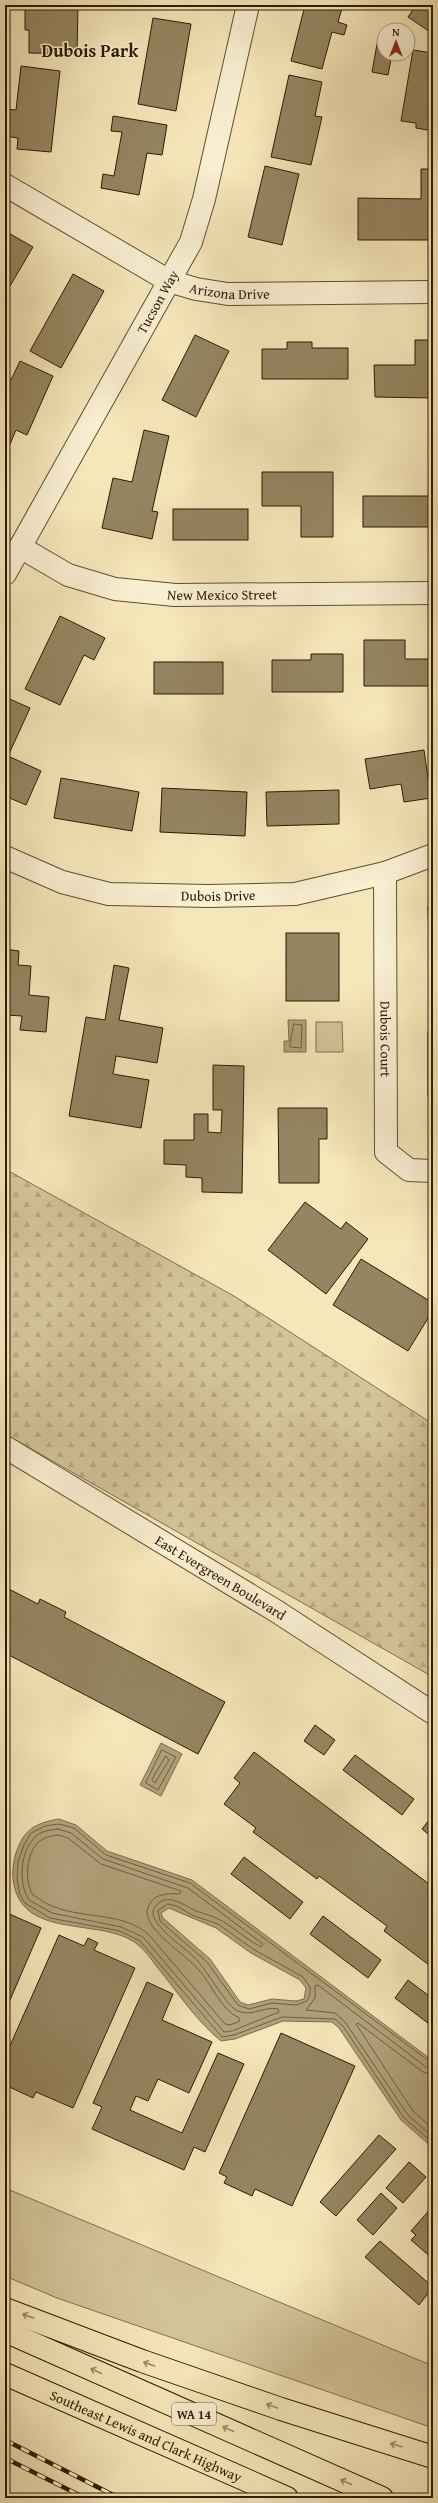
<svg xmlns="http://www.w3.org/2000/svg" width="438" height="2503" font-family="'Gentium Book Plus',serif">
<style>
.green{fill:#d4c49b;stroke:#80704f}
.forest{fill:url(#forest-firs);stroke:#80704f}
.water{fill:#b1a27c;stroke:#7c6c4c;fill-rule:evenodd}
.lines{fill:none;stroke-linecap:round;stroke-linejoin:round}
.shore{stroke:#6e5e40;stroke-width:1}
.building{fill:#958562;stroke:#2c1b03}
.minor-casing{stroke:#5e4e31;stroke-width:24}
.tertiary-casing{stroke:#5e4e31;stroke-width:24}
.motorway-casing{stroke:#2c1b03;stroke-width:24}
.minor{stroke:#f9efd2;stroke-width:22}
.tertiary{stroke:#f9efd2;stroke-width:22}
.motorway{stroke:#f6e7ba;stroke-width:22}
.rail-casing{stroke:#2c1b03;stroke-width:4.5}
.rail{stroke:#f9efd2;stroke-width:3;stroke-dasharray:9;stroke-linecap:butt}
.oneway{stroke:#9b8b68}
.labels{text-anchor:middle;stroke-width:3;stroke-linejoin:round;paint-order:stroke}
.shield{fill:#f9efd2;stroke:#6a5b41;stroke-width:1}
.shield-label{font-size:13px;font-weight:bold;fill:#2c1b03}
.street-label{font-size:14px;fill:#2c1b03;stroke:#f9efd2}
.district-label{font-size:18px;font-weight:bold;fill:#2c1b03;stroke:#f9efd2}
</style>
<defs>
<pattern id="forest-firs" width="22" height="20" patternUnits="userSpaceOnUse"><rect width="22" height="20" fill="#d4c49b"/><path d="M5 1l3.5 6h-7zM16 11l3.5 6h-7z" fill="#b6a884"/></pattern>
</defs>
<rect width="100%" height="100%" fill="#f6e7ba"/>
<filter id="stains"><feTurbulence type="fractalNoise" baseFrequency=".005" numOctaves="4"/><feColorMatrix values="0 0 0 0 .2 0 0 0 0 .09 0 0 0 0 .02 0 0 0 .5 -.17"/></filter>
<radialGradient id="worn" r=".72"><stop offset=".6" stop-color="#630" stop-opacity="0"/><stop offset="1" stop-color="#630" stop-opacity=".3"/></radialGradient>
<!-- green -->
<g class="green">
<path d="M 316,1022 L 342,1022 L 343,1052 L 316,1052 Z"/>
<path d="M 5,2188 L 433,2366 L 433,2428 L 57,2298 L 5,2276 Z"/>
</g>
<!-- forest -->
<path class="forest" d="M 5,1169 L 234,1296 L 433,1424 L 433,1677 L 5,1434 Z"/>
<!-- water -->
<g class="water">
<path d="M 288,1020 L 306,1020 L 306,1052 L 284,1052 L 284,1041 L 289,1041 Z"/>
<path d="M 161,1743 L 182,1754 L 161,1796 L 140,1785 Z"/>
<path d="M 59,1819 L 76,1825 L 107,1851 L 192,1880 L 429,2058 L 433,2062 L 433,2148 L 401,2120 L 339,2028 L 332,2022 L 283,2021 L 235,2039 L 221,2041 C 196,2021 177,1991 157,1967 C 151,1959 145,1950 137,1944 C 102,1917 25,1940 14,1885 C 11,1871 14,1855 20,1843 C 28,1826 42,1822 59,1819 ZM 169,1908 L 216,1928 L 251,1953 L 300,1980 L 306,1988 L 304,1999 L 296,2001 L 272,1999 L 248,2005 L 240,2002 L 210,1959 L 163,1918 L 161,1913 Z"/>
</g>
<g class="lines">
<!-- shore -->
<g class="shore">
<path d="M 294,1024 L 302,1025 L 301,1048 L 290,1047 Z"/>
<path d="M 162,1750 L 176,1757 L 158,1790 L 146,1783 Z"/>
<path d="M 166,1756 L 169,1760 L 155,1783 L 152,1780 Z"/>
<path d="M 58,1829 L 71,1833 L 103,1859 L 188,1888 L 263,1944 L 261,1947 C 247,1940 236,1929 222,1921 C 214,1916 204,1914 196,1911 C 182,1904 164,1890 153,1910 C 150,1925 184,1947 194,1957 C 206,1968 225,2004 236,2010 C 251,2018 263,2006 278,2009 L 279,2012 L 232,2031 L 224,2032 L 143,1937 L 121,1927 L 52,1913 L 29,1900 C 18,1883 20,1852 35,1837 C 41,1831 50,1830 58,1829 Z"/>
<path d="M 58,1835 L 68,1838 L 101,1864 L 181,1891 L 180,1894 C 165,1893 151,1894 147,1911 C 146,1931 185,1954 198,1969 C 212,1984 220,2009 239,2018 L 240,2021 L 230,2025 L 225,2024 L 149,1935 C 124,1912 85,1919 55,1907 C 47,1905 40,1899 33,1895 C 24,1881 26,1851 40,1841 C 45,1837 52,1836 58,1835 Z"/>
<path d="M 168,1904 L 177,1906 L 192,1915 L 218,1924 L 253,1949 L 303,1977 L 310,1987 L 310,1995 L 307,2001 L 296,2005 L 272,2003 L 249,2009 L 238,2005 L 207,1962 L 160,1921 L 158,1911 Z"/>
<path d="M 433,2064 L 190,1883 L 106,1855 L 74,1828 L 59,1824 L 45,1826 L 31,1833 L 24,1845 L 18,1862 L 17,1879 L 20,1895 L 25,1903 L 50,1918 L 120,1931 L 140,1941 L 222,2037 L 234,2035 L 282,2017 L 335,2019 L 343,2026 L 404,2118 L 433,2143"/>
<path d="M 433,2069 L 426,2067 L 318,1985 L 315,1986 L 315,1998 L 306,2010 L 335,2013 L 345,2022 L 408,2115 L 433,2137"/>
<path d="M 433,2075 L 423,2072 L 358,2023 L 356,2024 L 413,2111 L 433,2129"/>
</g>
</g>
<!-- building -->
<g class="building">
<path d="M 25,5 L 78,5 L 77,54 L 29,53 L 29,30 L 25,30 Z"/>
<path d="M 305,5 L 343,5 L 338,22 L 347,25 L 344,35 L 332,32 L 322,69 L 291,61 Z"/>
<path d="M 416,5 L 433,5 L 433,34 L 408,17 Z"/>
<path d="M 153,18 L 191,24 L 176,111 L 138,104 Z"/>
<path d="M 377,44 L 384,45 L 384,54 L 392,54 L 388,75 L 372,72 Z"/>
<path d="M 413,50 L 433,53 L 433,131 L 416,128 L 416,123 L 401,121 Z"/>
<path d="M 21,66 L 60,71 L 51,152 L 17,149 L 18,138 L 5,136 L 6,109 L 16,110 Z"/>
<path d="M 289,75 L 322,82 L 315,116 L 322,117 L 311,165 L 271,157 Z"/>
<path d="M 113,116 L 167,125 L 162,155 L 147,153 L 139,195 L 101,188 L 103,174 L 114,176 L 122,132 L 111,131 Z"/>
<path d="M 265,166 L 299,174 L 282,245 L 248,237 Z"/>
<path d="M 421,169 L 433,169 L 433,240 L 358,240 L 358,198 L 421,199 Z"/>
<path d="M 5,231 L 33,247 L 10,286 L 5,283 Z"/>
<path d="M 73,274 L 104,291 L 61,368 L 30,351 Z"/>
<path d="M 195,335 L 229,351 L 196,417 L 162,400 Z"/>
<path d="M 415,340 L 433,340 L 433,398 L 375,397 L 374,365 L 415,365 Z"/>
<path d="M 287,342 L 312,342 L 312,348 L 348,348 L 348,379 L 262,379 L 262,349 L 287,349 Z"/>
<path d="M 20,361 L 53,376 L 27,435 L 16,430 L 7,451 L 5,450 L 5,377 L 11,380 Z"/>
<path d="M 144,430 L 169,436 L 152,511 L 158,512 L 152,539 L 102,528 L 113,478 L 132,482 Z"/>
<path d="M 262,472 L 333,472 L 333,537 L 301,537 L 301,506 L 262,506 Z"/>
<rect x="363" y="496" width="70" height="31"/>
<rect x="173" y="509" width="75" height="31"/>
<path d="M 60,616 L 105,638 L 94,660 L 84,655 L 60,705 L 25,689 Z"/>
<path d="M 364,640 L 405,640 L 405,659 L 433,659 L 433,686 L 364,686 Z"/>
<path d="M 311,654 L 343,654 L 343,692 L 272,692 L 272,660 L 311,660 Z"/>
<rect x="154" y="662" width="69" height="32"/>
<path d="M 5,697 L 30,708 L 8,756 L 41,771 L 26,805 L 5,796 Z"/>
<path d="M 424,750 L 431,798 L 404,802 L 401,784 L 370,789 L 365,759 Z"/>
<path d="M 61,778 L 139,792 L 132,831 L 54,818 Z"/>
<path d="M 162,788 L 247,792 L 245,836 L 160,832 Z"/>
<path d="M 339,790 L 339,824 L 267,826 L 266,792 Z"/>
<path d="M 433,906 L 433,971 L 430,971 L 428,907 Z"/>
<rect x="286" y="933" width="53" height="68"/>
<path d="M 5,949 L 19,951 L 18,965 L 31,966 L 29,995 L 49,997 L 46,1032 L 20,1030 L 22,1016 L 5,1015 Z"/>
<path d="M 114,965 L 129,968 L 119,1020 L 163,1028 L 157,1063 L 116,1056 L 113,1074 L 149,1080 L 141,1128 L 69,1116 L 86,1017 L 105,1020 Z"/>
<rect x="428" y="1032" width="5" height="63"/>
<path d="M 213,1065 L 244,1066 L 242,1193 L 202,1192 L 202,1178 L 186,1177 L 186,1165 L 164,1164 L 164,1140 L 194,1140 L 194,1114 L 208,1114 L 208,1132 L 221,1133 L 222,1110 L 213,1110 Z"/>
<path d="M 278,1108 L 327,1108 L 327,1139 L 319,1139 L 319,1183 L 279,1183 Z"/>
<path d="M 305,1202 L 341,1229 L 346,1222 L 368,1239 L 326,1294 L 268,1250 Z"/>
<path d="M 361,1259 L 433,1303 L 433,1310 L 408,1351 L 333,1305 Z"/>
<path d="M 5,1587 L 38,1604 L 40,1599 L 66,1612 L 64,1617 L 225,1702 L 198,1754 L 5,1653 Z"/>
<path d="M 315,1725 L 335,1740 L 324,1755 L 304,1741 Z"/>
<path d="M 254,1752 L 433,1887 L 433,1968 L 384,1931 L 387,1926 L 319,1876 L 317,1879 L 253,1832 L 256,1828 L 224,1804 L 240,1783 L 234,1778 Z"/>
<path d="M 355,1755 L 414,1799 L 402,1815 L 343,1770 Z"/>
<path d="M 433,1815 L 433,1838 L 422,1829 Z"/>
<path d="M 244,1857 L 303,1902 L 290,1919 L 231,1874 Z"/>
<path d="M 5,1912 L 41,1928 L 7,2007 L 5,2007 Z"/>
<path d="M 323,1916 L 381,1960 L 368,1978 L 310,1934 Z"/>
<path d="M 59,1935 L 84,1946 L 88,1938 L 98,1943 L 94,1950 L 135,1968 L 73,2108 L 36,2092 L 33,2098 L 5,2085 L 7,2079 L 5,2078 L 5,2057 Z"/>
<path d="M 408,1980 L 433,1999 L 433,2027 L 395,1998 Z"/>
<path d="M 147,1982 L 173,1994 L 162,2020 L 212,2042 L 189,2093 L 158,2079 L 148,2101 L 136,2096 L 130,2110 L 182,2133 L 218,2053 L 244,2064 L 205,2152 L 194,2147 L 184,2170 L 92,2129 L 102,2107 L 93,2103 Z"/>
<path d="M 281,2033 L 355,2066 L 292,2206 L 255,2189 L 252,2196 L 224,2183 L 227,2177 L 219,2173 Z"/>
<path d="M 379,2135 L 396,2149 L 336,2216 L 320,2202 Z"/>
<path d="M 409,2162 L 426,2177 L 403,2203 L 386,2188 Z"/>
<path d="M 381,2193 L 397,2208 L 373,2235 L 357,2220 Z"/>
<path d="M 433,2206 L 433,2259 L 411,2240 L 416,2235 L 411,2231 Z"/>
<path d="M 380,2241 L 433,2287 L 419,2305 L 365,2257 Z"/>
</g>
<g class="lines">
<!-- minor casing -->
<g class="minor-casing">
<g id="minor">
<path id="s1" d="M 5,185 L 169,281 L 196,289 L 228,294 L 433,292"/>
<path id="s2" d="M 20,547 L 68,575 L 115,589 L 175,595 L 433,593"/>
<path id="s3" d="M 5,574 L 191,242 L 204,199 L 248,5"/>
<path id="s4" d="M 5,857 L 62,882 L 109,894 L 209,896 L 295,894 L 385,873 L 433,855"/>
<path id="s5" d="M 385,873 L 386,1152 L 409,1170 L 433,1171"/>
</g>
</g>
<!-- tertiary casing -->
<g class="tertiary-casing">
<g id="tertiary">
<path id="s6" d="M 5,1447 L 276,1611 L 433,1713"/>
</g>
</g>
<!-- motorway casing -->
<g class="motorway-casing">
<g id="motorway">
<path d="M 5,2309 L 142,2361 L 281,2409 L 433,2457"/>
<path d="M 5,2331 L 382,2498"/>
<path id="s7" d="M 5,2374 L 287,2498"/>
</g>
</g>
<!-- minor -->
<use href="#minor" class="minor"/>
<!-- tertiary -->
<use href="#tertiary" class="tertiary"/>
<!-- motorway -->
<use href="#motorway" class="motorway"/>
<!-- rail casing -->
<g class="rail-casing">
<g id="rail">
<path d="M 5,2440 L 119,2498"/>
<path d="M 5,2458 L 85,2498"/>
</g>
</g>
<!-- rail -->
<use href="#rail" class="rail"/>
</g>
<!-- one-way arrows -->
<defs><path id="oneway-shaft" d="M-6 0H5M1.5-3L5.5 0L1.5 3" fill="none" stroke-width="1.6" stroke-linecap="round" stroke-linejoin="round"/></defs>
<g class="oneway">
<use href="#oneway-shaft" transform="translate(28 2316) rotate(-161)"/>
<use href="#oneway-shaft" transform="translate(149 2364) rotate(-161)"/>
<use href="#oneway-shaft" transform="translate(96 2371) rotate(-156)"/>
<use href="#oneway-shaft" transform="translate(272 2406) rotate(-161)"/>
<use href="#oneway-shaft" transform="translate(228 2429) rotate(-156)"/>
<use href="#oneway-shaft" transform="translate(396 2445) rotate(-163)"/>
<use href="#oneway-shaft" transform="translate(346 2482) rotate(-156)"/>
</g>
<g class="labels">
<!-- shield labels -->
<rect class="shield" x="172" y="2403" width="44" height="22" rx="3"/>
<g class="shield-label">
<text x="194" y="2419">WA 14</text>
</g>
<!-- street labels -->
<g class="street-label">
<text dy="5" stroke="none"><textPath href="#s1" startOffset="252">Arizona Drive</textPath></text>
<text dy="5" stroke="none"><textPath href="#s3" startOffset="312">Tucson Way</textPath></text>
<text dy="5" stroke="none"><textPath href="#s2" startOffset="212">New Mexico Street</textPath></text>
<text dy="5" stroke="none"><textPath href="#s4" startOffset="220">Dubois Drive</textPath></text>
<text dy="5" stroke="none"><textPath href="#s5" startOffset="166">Dubois Court</textPath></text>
<text dy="5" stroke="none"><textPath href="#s6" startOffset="252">East Evergreen Boulevard</textPath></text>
<text dy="5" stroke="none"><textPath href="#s7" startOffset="154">Southeast Lewis and Clark Highway</textPath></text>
</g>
<!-- district labels -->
<g class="district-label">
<text x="90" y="57">Dubois Park</text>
</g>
</g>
<!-- margin -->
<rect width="438" height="2503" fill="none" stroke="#f6e7ba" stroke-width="20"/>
<rect x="6" y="6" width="426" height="2491" fill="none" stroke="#2c1b03" stroke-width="2"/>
<rect x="10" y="10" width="418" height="2483" fill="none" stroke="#2c1b03"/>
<!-- north arrow -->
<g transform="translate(396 42)"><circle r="19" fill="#f9efd2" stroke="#a79a7f"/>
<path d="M0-3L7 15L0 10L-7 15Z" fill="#8f2418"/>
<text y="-6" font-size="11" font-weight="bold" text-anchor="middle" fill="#2c1b03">N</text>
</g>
<rect width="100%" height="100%" filter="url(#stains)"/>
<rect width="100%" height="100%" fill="url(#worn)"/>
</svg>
